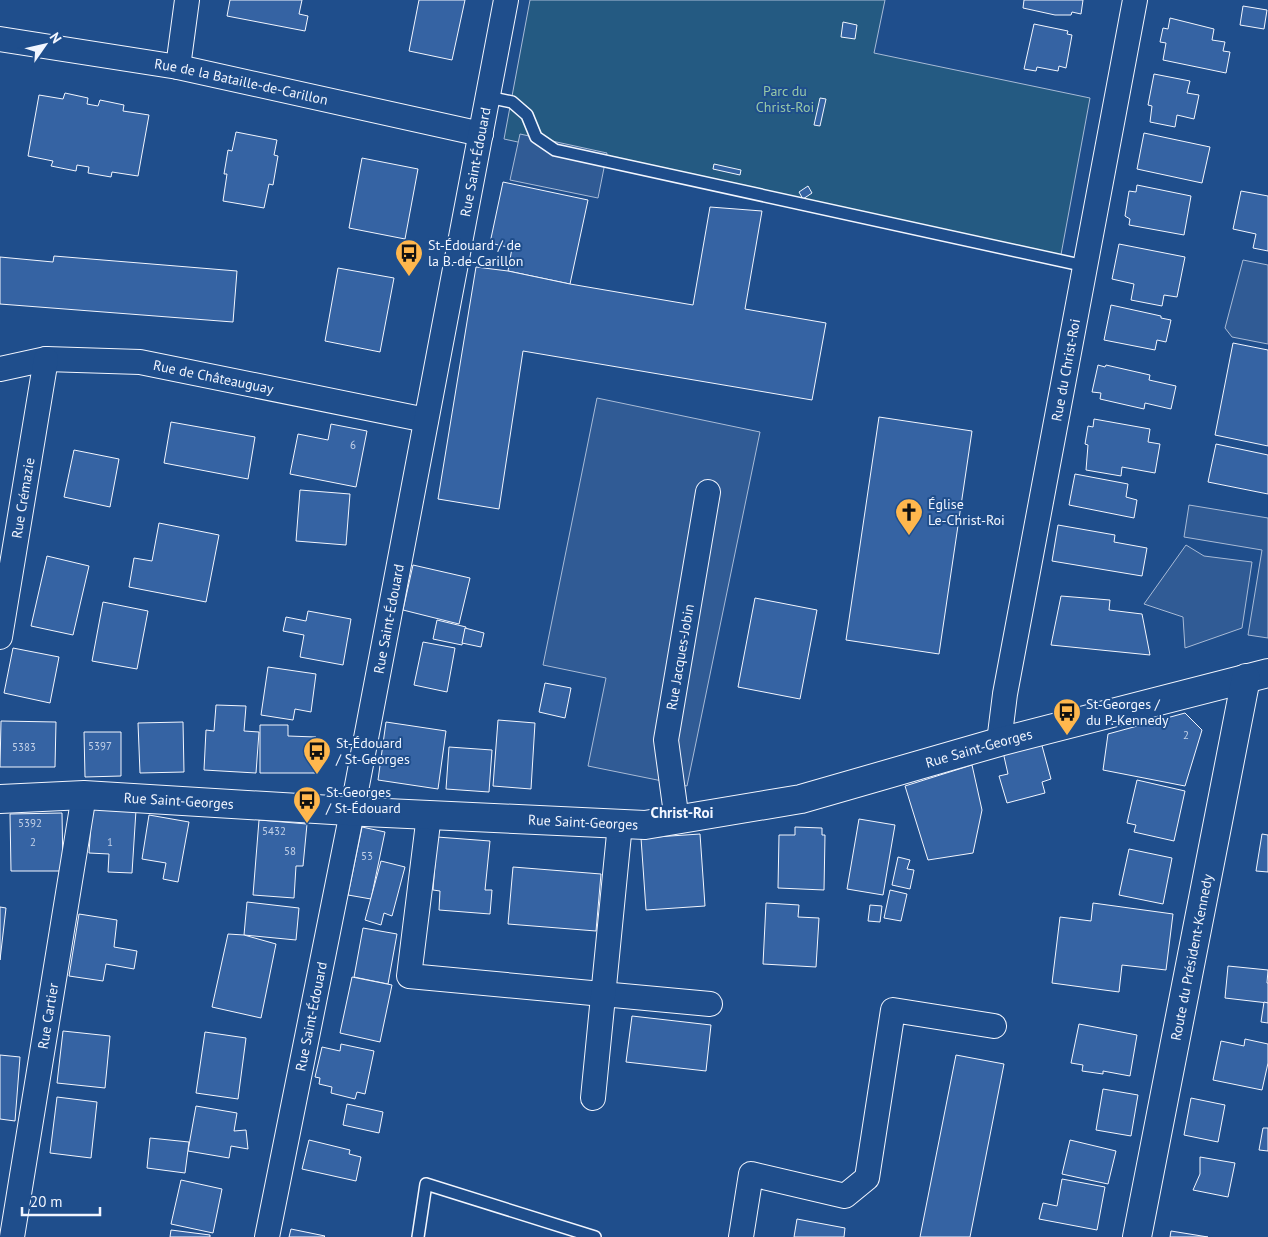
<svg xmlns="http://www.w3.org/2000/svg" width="1268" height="1237" font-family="'PT Sans',sans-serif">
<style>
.green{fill:#245a82;stroke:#a8bbd7}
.parking{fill:#305b95;stroke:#a8bbd7}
.building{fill:#3563a3;stroke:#f2f6ff}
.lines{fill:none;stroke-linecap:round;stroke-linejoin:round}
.lane-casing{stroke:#f2f6ff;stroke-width:14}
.street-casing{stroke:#f2f6ff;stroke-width:26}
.secondary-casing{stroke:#f2f6ff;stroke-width:30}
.lane{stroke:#1f4e8c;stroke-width:11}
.street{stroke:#1f4e8c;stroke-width:24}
.secondary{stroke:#1f4e8c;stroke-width:28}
.labels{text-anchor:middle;stroke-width:4;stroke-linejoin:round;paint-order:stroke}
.number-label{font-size:11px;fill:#c3d1e8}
.street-label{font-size:14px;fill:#f2f6ff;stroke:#1f4e8c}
.park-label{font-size:14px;fill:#97c8a6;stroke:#1f4e8c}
.poi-label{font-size:14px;fill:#f2f6ff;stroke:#1f4e8c;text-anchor:start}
.neighbourhood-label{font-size:15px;font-weight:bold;fill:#f2f6ff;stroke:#1f4e8c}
</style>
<rect width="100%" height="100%" fill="#1f4e8c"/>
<!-- green -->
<path class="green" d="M 530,0 L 885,0 L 874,53 L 1090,98 L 1060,260 L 504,139 Z"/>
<!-- parking -->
<g class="parking">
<path d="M 520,134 L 607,153 L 598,198 L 510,180 Z"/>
<path d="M 1243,260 L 1268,265 L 1268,344 L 1232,337 L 1225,328 Z"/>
<path d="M 597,398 L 760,432 L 687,786 L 588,766 L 606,678 L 543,665 Z"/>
<path d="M 1189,505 L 1268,518 L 1268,638 L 1248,635 L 1262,550 L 1184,537 Z"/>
<path d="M 1186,545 L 1204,556 L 1252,562 L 1242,628 L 1185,648 L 1183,617 L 1144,604 Z"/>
</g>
<!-- building -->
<g class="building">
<path d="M 230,0 L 302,0 L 299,14 L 308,16 L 305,31 L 227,16 Z"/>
<path d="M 419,0 L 465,0 L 452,60 L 409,51 Z"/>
<path d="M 1024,0 L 1083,0 L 1081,14 L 1072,12 L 1071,15 L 1055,15 L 1023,8 Z"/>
<path d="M 1243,6 L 1267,10 L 1264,29 L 1240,25 Z"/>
<path d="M 1170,18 L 1214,29 L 1212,40 L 1225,42 L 1223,51 L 1230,52 L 1226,73 L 1163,60 L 1166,43 L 1160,42 L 1163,28 L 1168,29 Z"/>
<path d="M 843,22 L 857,25 L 855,39 L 841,37 Z"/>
<path d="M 1034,24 L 1068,31 L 1067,34 L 1072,35 L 1066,68 L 1059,66 L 1058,71 L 1037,67 L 1036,71 L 1024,69 Z"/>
<path d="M 1154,74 L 1190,81 L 1187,93 L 1199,95 L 1194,119 L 1177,115 L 1175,127 L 1150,122 L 1152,106 L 1148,105 Z"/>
<path d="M 65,93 L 88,98 L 87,104 L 98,106 L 100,100 L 124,105 L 123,111 L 149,115 L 138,176 L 112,172 L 111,177 L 88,173 L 89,167 L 77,165 L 76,171 L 51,166 L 53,161 L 28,156 L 39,95 L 63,99 Z"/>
<path d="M 820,98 L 826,99 L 820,126 L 814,125 Z"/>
<path d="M 236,132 L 277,140 L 274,155 L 278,156 L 273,185 L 269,184 L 264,208 L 223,201 L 227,174 L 224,174 L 228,150 L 232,151 Z"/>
<path d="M 1144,133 L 1210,147 L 1202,183 L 1137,169 Z"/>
<path d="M 362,158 L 418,169 L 405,239 L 349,228 Z"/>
<path d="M 714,164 L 741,170 L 740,175 L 713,169 Z"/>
<path d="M 503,182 L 588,200 L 570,284 L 508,271 L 512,248 L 490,243 Z"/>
<path d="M 1137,185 L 1191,196 L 1184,235 L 1129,225 L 1130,219 L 1125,216 L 1129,191 L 1136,192 Z"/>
<path d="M 808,186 L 812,193 L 803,199 L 799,192 Z"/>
<path d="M 1241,191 L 1268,196 L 1268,251 L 1253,248 L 1256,234 L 1233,229 Z"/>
<path d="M 710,207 L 762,211 L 745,309 L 826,323 L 812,400 L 523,351 L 499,509 L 438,499 L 476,267 L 508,271 L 570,284 L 693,305 Z"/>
<path d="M 1119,244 L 1185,257 L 1177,297 L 1164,295 L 1162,306 L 1131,300 L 1134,284 L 1112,279 Z"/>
<path d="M 54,256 L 237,271 L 233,322 L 0,304 L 0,257 L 53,262 Z"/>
<path d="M 338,268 L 394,278 L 380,352 L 325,341 Z"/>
<path d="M 1111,305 L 1161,316 L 1161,318 L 1171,320 L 1166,342 L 1157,340 L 1155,350 L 1104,340 Z"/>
<path d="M 1233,343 L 1268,350 L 1268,446 L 1215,435 Z"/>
<path d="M 1098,365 L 1105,367 L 1106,365 L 1150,375 L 1149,380 L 1176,386 L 1171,409 L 1145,403 L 1144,409 L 1100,399 L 1101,393 L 1092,392 Z"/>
<path d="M 879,417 L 972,431 L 939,654 L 846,640 Z"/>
<path d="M 1094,419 L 1150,429 L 1148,442 L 1160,444 L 1155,473 L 1122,467 L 1121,476 L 1086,470 L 1088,445 L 1085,444 L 1088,426 L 1093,427 Z"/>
<path d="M 171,422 L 255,437 L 248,479 L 164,463 Z"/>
<path d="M 331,424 L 367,431 L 356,487 L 290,474 L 298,434 L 328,440 Z"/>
<path d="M 1216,444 L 1268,455 L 1268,494 L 1208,482 Z"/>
<path d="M 74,450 L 119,459 L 110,507 L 64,497 Z"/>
<path d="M 1075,474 L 1128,484 L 1126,497 L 1137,500 L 1134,518 L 1069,505 Z"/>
<path d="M 300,490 L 350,494 L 346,545 L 296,541 Z"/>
<path d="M 159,523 L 219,535 L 206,602 L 129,587 L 134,558 L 152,561 Z"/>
<path d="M 1058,525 L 1115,535 L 1114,542 L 1147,548 L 1142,576 L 1052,561 Z"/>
<path d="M 47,556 L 89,566 L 73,635 L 31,626 Z"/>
<path d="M 413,565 L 470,578 L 459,624 L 403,610 Z"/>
<path d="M 1061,596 L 1110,600 L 1109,610 L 1142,614 L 1150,655 L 1051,645 Z"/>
<path d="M 755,598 L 817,610 L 800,699 L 738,687 Z"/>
<path d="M 103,602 L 148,611 L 137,669 L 92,661 Z"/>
<path d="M 308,611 L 351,619 L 343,665 L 300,657 L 304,635 L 283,631 L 286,617 L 306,621 Z"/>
<path d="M 437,620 L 466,627 L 462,645 L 433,639 Z"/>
<path d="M 465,628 L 484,633 L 481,647 L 462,643 Z"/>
<path d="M 423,642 L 455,648 L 447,692 L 414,685 Z"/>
<path d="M 13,648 L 59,657 L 50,703 L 4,693 Z"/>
<path d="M 268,667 L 316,674 L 311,712 L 295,709 L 293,720 L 261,715 Z"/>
<path d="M 545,683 L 571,688 L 565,718 L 539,712 Z"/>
<path d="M 216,705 L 246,706 L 244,731 L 259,732 L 256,773 L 204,770 L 206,730 L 214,731 Z"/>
<path d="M 1185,713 L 1202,730 L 1185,786 L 1103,770 L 1108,734 Z"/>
<path d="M 498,720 L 535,723 L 531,789 L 493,786 Z"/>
<path d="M 1,721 L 56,722 L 55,767 L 0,767 Z"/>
<path d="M 183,722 L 184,772 L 140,773 L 138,723 Z"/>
<path d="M 386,722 L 446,731 L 438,789 L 378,780 Z"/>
<path d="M 260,725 L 288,725 L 288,736 L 316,737 L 316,773 L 260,773 Z"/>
<path d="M 84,732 L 121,732 L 121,776 L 85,777 Z"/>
<path d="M 1041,742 L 1051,779 L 1042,782 L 1045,793 L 1007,803 L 999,776 L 1008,774 L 1003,752 Z"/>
<path d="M 449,747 L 492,750 L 489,792 L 446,789 Z"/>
<path d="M 972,765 L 982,810 L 973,853 L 928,860 L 905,786 Z"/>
<path d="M 1137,780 L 1185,791 L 1174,841 L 1134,832 L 1136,825 L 1127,823 Z"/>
<path d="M 92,808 L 136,810 L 132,873 L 108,872 L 109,854 L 89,853 Z"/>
<path d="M 62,813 L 63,871 L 11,871 L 10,814 Z"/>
<path d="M 149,815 L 189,822 L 178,882 L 163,879 L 166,863 L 142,859 Z"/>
<path d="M 859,819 L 895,825 L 883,895 L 847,889 Z"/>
<path d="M 259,820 L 307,824 L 303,866 L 296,866 L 294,898 L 253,895 Z"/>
<path d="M 362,827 L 385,832 L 371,899 L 348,895 Z"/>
<path d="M 795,827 L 822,828 L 822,835 L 825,835 L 824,890 L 778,888 L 779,835 L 795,835 Z"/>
<path d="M 700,834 L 705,906 L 646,910 L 641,838 Z"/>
<path d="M 1262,834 L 1268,835 L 1268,872 L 1256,871 Z"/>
<path d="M 437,837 L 490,841 L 485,890 L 492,890 L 490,914 L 439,910 L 440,891 L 433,890 Z"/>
<path d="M 1129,849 L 1172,858 L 1163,904 L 1119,895 Z"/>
<path d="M 898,857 L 910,860 L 907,869 L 914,870 L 910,889 L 892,885 Z"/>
<path d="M 381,861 L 405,867 L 392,916 L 384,913 L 381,925 L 365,920 Z"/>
<path d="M 513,867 L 601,874 L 596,931 L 508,924 Z"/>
<path d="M 890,890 L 907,894 L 901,921 L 884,918 Z"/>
<path d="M 247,902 L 299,908 L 296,940 L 244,935 Z"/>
<path d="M 766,903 L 799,905 L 798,917 L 819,918 L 816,967 L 763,964 Z"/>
<path d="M 1093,903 L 1173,914 L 1166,970 L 1122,965 L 1119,992 L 1052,983 L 1060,917 L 1091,921 Z"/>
<path d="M 870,905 L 882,906 L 880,922 L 868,921 Z"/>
<path d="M 0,907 L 6,908 L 0,960 Z"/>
<path d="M 79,914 L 117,920 L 114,947 L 137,951 L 134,969 L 106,964 L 103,981 L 69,976 Z"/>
<path d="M 363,928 L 397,934 L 388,984 L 354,977 Z"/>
<path d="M 228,934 L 244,935 L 276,944 L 261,1018 L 212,1007 Z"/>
<path d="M 1228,966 L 1268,970 L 1267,983 L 1268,983 L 1268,1003 L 1225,998 Z"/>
<path d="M 352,977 L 392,985 L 380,1042 L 340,1033 Z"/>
<path d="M 1264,1002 L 1268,1003 L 1268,1023 L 1261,1022 Z"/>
<path d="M 632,1016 L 711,1025 L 706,1071 L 626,1062 Z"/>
<path d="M 1079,1024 L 1137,1035 L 1130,1076 L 1103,1071 L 1103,1074 L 1082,1071 L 1083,1065 L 1071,1063 Z"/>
<path d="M 63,1031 L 110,1036 L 105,1088 L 57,1083 Z"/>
<path d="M 205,1032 L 246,1038 L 238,1099 L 196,1093 Z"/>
<path d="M 1245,1039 L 1268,1044 L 1268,1063 L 1262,1090 L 1213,1080 L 1221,1041 L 1244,1046 Z"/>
<path d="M 341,1044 L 374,1051 L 365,1094 L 357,1092 L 355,1099 L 331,1093 L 332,1087 L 319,1084 L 320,1078 L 315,1077 L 322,1047 L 340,1051 Z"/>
<path d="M 0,1055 L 20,1057 L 15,1121 L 0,1119 Z"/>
<path d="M 956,1055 L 1004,1064 L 970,1237 L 920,1237 Z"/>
<path d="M 1103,1089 L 1138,1095 L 1131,1136 L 1096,1130 Z"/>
<path d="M 57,1097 L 97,1102 L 91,1158 L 50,1153 Z"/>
<path d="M 1191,1098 L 1225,1105 L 1218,1142 L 1184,1135 Z"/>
<path d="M 347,1104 L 383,1112 L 379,1133 L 343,1125 Z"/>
<path d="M 196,1106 L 237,1113 L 234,1131 L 246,1130 L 248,1149 L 231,1146 L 229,1158 L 188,1151 Z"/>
<path d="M 1263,1128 L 1268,1128 L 1268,1151 L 1259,1150 Z"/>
<path d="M 150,1138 L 189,1142 L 185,1173 L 147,1168 Z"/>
<path d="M 309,1140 L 350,1150 L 349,1154 L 361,1157 L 356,1181 L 302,1169 Z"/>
<path d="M 1070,1140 L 1116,1151 L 1108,1184 L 1062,1174 Z"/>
<path d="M 1200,1157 L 1235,1163 L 1228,1197 L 1193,1190 L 1200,1174 Z"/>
<path d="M 1062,1179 L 1105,1187 L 1097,1230 L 1039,1219 L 1043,1203 L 1057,1206 Z"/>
<path d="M 181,1180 L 222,1189 L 213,1233 L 171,1224 Z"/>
<path d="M 797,1219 L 845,1228 L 844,1237 L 794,1237 Z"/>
<path d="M 291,1229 L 325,1236 L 324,1237 L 289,1237 Z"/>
<path d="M 171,1230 L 210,1235 L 210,1237 L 170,1237 Z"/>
<path d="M 1171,1231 L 1208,1237 L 1170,1237 Z"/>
</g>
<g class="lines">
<!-- lane casing -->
<g class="lane-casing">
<g id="lane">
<path d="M 488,97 L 512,102 L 527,115 L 536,137 L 555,150 L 1085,266"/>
<path d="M 418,1237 L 426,1184 L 595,1237"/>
</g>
</g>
<!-- street casing -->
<g class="street-casing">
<g id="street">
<path id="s1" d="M 0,39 L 178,67 L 481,134"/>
<path d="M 178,67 L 187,0"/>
<path id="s2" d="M 0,369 L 46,359 L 140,362 L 426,420"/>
<path id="s3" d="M 0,637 L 46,359"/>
<path id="s4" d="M 999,742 L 1005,694 L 1135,0"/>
<path d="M 429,815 L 409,976 L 710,1004"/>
<path id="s5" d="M 677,821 L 666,740 L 708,492"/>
<path d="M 593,1098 L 620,824"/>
<path id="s6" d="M 12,1237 L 84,795"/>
<path id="s7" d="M 267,1237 L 352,812 L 506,0"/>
<path d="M 741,1237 L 751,1174 L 845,1196 L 867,1178 L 893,1010 L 994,1026"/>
</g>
</g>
<!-- secondary casing -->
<g class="secondary-casing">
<g id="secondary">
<path id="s8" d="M 0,799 L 84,795 L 365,812 L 645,825 L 801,799 L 999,742 L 1268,673"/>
<path id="s9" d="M 1137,1237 L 1246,678"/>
</g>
</g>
<!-- lane -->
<use href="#lane" class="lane"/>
<!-- street -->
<use href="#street" class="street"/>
<!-- secondary -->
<use href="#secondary" class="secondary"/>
</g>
<!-- icons -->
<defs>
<g id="bus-pin" transform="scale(1.4375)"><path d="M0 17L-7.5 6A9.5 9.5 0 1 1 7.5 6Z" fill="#ffb74d" stroke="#1f4e8c"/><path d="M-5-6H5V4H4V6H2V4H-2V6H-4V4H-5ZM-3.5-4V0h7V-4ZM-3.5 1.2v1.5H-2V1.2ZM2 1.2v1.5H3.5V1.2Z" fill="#111"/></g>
<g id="church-pin" transform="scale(1.4375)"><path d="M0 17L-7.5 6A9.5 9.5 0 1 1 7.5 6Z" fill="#ffb74d" stroke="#1f4e8c"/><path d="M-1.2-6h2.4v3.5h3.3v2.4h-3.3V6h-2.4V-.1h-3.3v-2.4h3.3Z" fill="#111"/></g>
</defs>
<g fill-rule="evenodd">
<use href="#bus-pin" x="409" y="253"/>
<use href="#church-pin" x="909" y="512"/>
<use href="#bus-pin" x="1067" y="712"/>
<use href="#bus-pin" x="317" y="751"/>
<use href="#bus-pin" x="307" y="800"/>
</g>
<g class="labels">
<!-- number labels -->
<g class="number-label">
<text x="353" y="449">6</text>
<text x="1186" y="739">2</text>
<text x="100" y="750">5397</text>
<text x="24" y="751">5383</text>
<text x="30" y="827">5392</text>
<text x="274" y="835">5432</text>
<text x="33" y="846">2</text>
<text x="110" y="846">1</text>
<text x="290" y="855">58</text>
<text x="367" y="860">53</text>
</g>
<!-- street labels -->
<g class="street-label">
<text dy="5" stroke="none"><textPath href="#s1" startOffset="245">Rue de la Bataille-de-Carillon</textPath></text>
<text dy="5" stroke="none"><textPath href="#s7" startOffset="1095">Rue Saint-Édouard</textPath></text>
<text dy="5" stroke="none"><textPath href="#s4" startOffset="378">Rue du Christ-Roi</textPath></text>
<text dy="5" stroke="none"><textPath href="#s2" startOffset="216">Rue de Châteauguay</textPath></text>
<text dy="5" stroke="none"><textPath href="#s3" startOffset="141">Rue Crémazie</textPath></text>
<text dy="5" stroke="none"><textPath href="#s7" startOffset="630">Rue Saint-Édouard</textPath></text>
<text dy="5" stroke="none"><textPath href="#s5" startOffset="166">Rue Jacques-Jobin</textPath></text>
<text dy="5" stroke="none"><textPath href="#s8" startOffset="989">Rue Saint-Georges</textPath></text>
<text dy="5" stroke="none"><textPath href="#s8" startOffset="179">Rue Saint-Georges</textPath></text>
<text dy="5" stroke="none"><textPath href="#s8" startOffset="584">Rue Saint-Georges</textPath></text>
<text dy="5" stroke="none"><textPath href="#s9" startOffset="285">Route du Président-Kennedy</textPath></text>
<text dy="5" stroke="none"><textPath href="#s6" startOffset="224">Rue Cartier</textPath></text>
<text dy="5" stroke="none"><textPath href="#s7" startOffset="225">Rue Saint-Édouard</textPath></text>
</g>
<!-- park labels -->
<g class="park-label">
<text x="785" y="96">Parc du<tspan x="785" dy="16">Christ-Roi</tspan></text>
</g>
<!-- poi labels -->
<g class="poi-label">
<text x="428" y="250">St-Édouard / de<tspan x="428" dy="16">la B.-de-Carillon</tspan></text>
<text x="928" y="509">Église<tspan x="928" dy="16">Le-Christ-Roi</tspan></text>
<text x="1086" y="709">St-Georges /<tspan x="1086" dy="16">du P.-Kennedy</tspan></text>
<text x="336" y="748">St-Édouard<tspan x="336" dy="16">/ St-Georges</tspan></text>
<text x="326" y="797">St-Georges<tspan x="326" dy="16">/ St-Édouard</tspan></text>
</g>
<!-- neighbourhood labels -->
<g class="neighbourhood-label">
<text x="682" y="818">Christ-Roi</text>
</g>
</g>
<!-- north arrow -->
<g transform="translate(45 45) rotate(56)" stroke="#1f4e8c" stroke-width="4" paint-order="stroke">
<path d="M0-4L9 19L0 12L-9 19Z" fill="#f2f6ff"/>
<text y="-8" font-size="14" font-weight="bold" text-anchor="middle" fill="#f2f6ff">N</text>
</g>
<!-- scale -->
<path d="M22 1207v8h78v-8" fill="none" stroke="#f2f6ff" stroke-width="2.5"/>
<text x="30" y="1207" font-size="15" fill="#f2f6ff" stroke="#1f4e8c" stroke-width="4" paint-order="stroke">20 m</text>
</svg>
